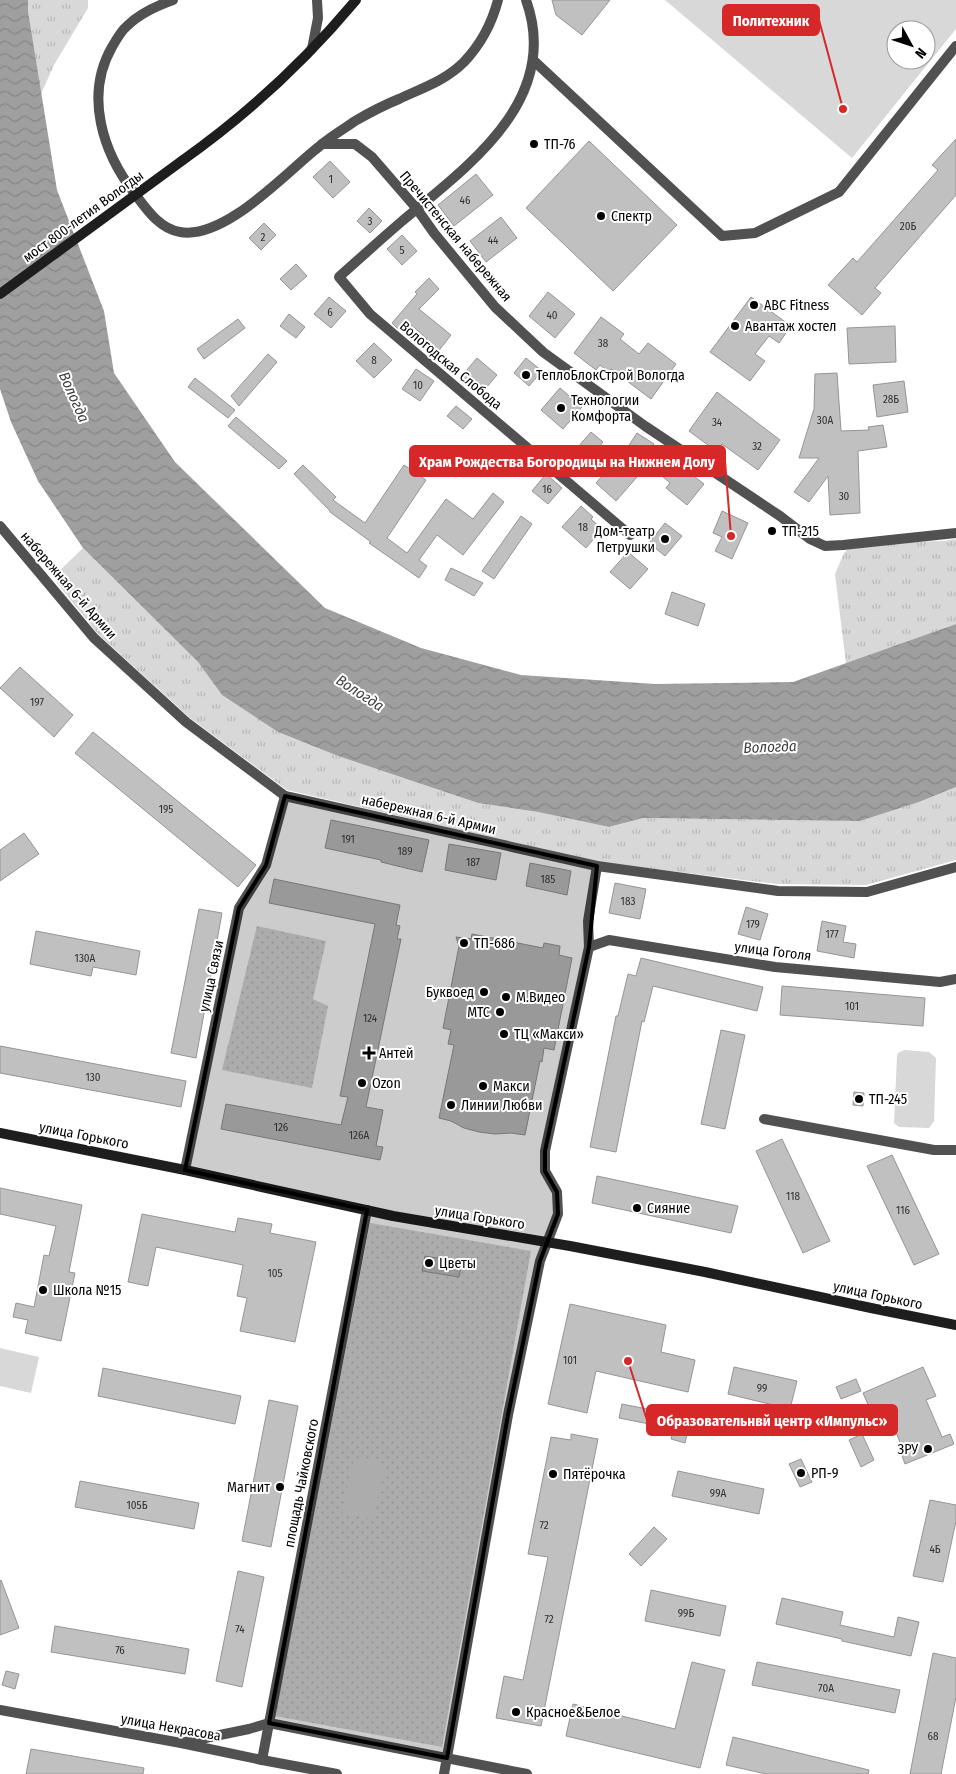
<svg xmlns="http://www.w3.org/2000/svg" width="956" height="1774" font-family="'Fira Sans Condensed',sans-serif">
<style>
.grass{fill:url(#grass-tufts)}
.park{fill:url(#park-dots)}
.pitch{fill:#d8d8d8;fill-rule:evenodd}
.water{fill:url(#water-waves)}
.building{fill:#c0c0c0;stroke:#959595}
.lines{fill:none;stroke-linecap:round;stroke-linejoin:round}
.street{stroke:#515151;stroke-width:10}
.secondary{stroke:#1e1e1e;stroke-width:10}
.secondary-bridge{stroke:#1e1e1e;stroke-width:10}
.marked{fill:#000;fill-opacity:0.2;stroke:#000;stroke-width:4;stroke-linejoin:round}
.poi-dot{fill:#000;stroke:#fff;stroke-width:2}
.labels{text-anchor:middle;stroke-width:4;stroke-linejoin:round;paint-order:stroke}
.number-label{font-size:11px;fill:#303030}
.poi-label{font-size:14px;fill:#000;stroke:#fff;text-anchor:start}
.street-label{font-size:14px;fill:#000;stroke:#fff}
.water-label{font-size:15px;font-style:italic;fill:#404040;stroke:#fff}
.leader{fill:none;stroke:#d62828;stroke-width:2}
.callout-dot{fill:#d62828;stroke:#fff;stroke-width:2}
.callout{fill:#d62828;stroke:#d62828;stroke-width:2}
.callout-label{font-size:15px;text-anchor:middle;font-weight:bold;fill:#fff}
</style>
<defs>
<pattern id="grass-tufts" width="24" height="20" patternUnits="userSpaceOnUse" patternTransform="scale(1.25)"><rect width="24" height="20" fill="#d8d8d8"/><path d="M3 7l-1-3M5 7V3M7 7l1-3M15 17l-1-3M17 17v-4M19 17l1-3" fill="none" stroke="#b8b8b8"/></pattern>
<pattern id="park-dots" width="8" height="8" patternUnits="userSpaceOnUse" patternTransform="scale(1.25)"><rect width="8" height="8" fill="#d8d8d8"/><path d="M2 2h.1M6 6h.1" fill="none" stroke="#b8b8b8" stroke-width="1.8" stroke-linecap="round"/></pattern>
<pattern id="water-waves" width="16" height="10" patternUnits="userSpaceOnUse" patternTransform="scale(1.25)"><rect width="16" height="10" fill="#9f9f9f"/><path d="M0 5q4-4 8 0t8 0" fill="none" stroke="#878787"/></pattern>
</defs>
<rect width="100%" height="100%" fill="#fff"/>
<!-- grass -->
<g class="grass">
<path d="M 28,0 L 88,0 L 88,8 L 54,65 L 41,94 L 28,11 Z"/>
<path d="M 956,539 L 956,624 L 846,664 L 835,574 L 844,553 L 850,547 L 858,543 L 944,541 Z"/>
<path d="M 83,548 L 198,662 L 222,695 L 278,732 L 338,756 L 478,803 L 538,812 L 609,827 L 643,818 L 860,821 L 919,802 L 956,787 L 956,860 L 866,885 L 777,884 L 598,862 L 287,790 L 190,718 L 98,634 L 57,583 L 56,574 Z"/>
</g>
<!-- park -->
<g class="park">
<path d="M 257,926 L 326,941 L 313,999 L 328,1006 L 312,1088 L 222,1070 Z"/>
<path d="M 370,1223 L 531,1251 L 442,1747 L 275,1716 Z"/>
</g>
<!-- pitch -->
<g class="pitch">
<path d="M 665,0 L 956,0 L 956,29 L 852,158 ZM 896,30 L 926,30 L 926,60 L 896,60 Z"/>
<path d="M 904,1050 L 929,1052 L 936,1058 L 934,1121 L 929,1128 L 899,1127 L 894,1123 L 897,1056 L 898,1053 Z"/>
<path d="M 0,1348 L 39,1357 L 31,1393 L 0,1386 Z"/>
<path d="M 354,1457 L 386,1464 L 373,1519 L 342,1513 Z"/>
</g>
<!-- water -->
<path class="water" d="M 0,0 L 28,0 L 28,11 L 57,190 L 104,311 L 114,373 L 175,462 L 325,608 L 421,648 L 521,675 L 655,684 L 793,682 L 956,624 L 956,787 L 919,802 L 860,821 L 643,818 L 609,827 L 538,812 L 478,803 L 338,756 L 278,732 L 222,695 L 198,662 L 83,548 L 38,481 L 11,422 L 0,389 Z"/>
<!-- building -->
<g class="building">
<path d="M 552,0 L 610,0 L 582,35 L 556,15 Z"/>
<path d="M 956,139 L 956,195 L 875,288 L 881,293 L 862,315 L 828,285 L 853,258 L 857,262 L 938,170 L 932,165 Z"/>
<path d="M 589,141 L 677,225 L 613,291 L 526,208 Z"/>
<path d="M 330,161 L 350,182 L 333,198 L 313,177 Z"/>
<path d="M 476,174 L 493,195 L 454,226 L 438,205 Z"/>
<path d="M 369,208 L 382,221 L 370,233 L 357,221 Z"/>
<path d="M 501,217 L 517,238 L 486,262 L 470,241 Z"/>
<path d="M 264,223 L 276,235 L 261,250 L 249,238 Z"/>
<path d="M 402,235 L 417,251 L 402,265 L 387,249 Z"/>
<path d="M 296,264 L 307,276 L 291,290 L 280,279 Z"/>
<path d="M 429,278 L 439,289 L 419,309 L 451,335 L 437,353 L 424,343 L 427,339 L 407,321 L 398,329 L 392,323 L 417,294 L 415,292 Z"/>
<path d="M 548,292 L 575,314 L 555,338 L 529,316 Z"/>
<path d="M 329,297 L 346,311 L 331,328 L 314,314 Z"/>
<path d="M 751,297 L 791,326 L 779,343 L 769,336 L 755,354 L 765,361 L 750,381 L 710,352 Z"/>
<path d="M 289,314 L 305,327 L 296,338 L 280,326 Z"/>
<path d="M 601,317 L 624,334 L 620,339 L 639,354 L 648,343 L 676,364 L 651,399 L 611,369 L 609,372 L 600,365 L 596,370 L 574,353 Z"/>
<path d="M 238,319 L 245,328 L 204,359 L 197,349 Z"/>
<path d="M 895,326 L 896,362 L 849,364 L 847,328 Z"/>
<path d="M 374,343 L 392,360 L 374,378 L 356,361 Z"/>
<path d="M 268,354 L 277,362 L 239,406 L 231,396 Z"/>
<path d="M 477,358 L 497,375 L 480,395 L 460,378 Z"/>
<path d="M 526,358 L 542,371 L 529,386 L 514,373 Z"/>
<path d="M 416,369 L 434,381 L 420,401 L 402,389 Z"/>
<path d="M 837,373 L 841,431 L 869,430 L 868,427 L 883,425 L 887,447 L 858,451 L 860,513 L 830,515 L 828,476 L 809,502 L 794,492 L 819,458 L 799,458 L 814,409 L 815,374 Z"/>
<path d="M 195,378 L 235,410 L 228,418 L 188,387 Z"/>
<path d="M 904,381 L 908,412 L 877,417 L 873,385 Z"/>
<path d="M 560,388 L 582,407 L 563,429 L 541,410 Z"/>
<path d="M 717,392 L 780,440 L 758,470 L 722,444 L 716,451 L 689,431 Z"/>
<path d="M 456,406 L 472,419 L 463,429 L 447,416 Z"/>
<path d="M 236,417 L 287,461 L 279,469 L 228,426 Z"/>
<path d="M 591,432 L 603,442 L 591,457 L 578,447 Z"/>
<path d="M 637,433 L 654,444 L 634,475 L 637,477 L 616,501 L 596,483 L 616,460 L 618,462 Z"/>
<path d="M 508,445 L 521,456 L 510,468 L 497,457 Z"/>
<path d="M 678,457 L 698,474 L 695,477 L 704,484 L 687,505 L 666,488 L 670,483 L 662,476 Z"/>
<path d="M 303,465 L 336,497 L 333,500 L 365,523 L 404,465 L 426,480 L 387,538 L 407,553 L 446,499 L 473,519 L 493,493 L 504,502 L 463,555 L 437,535 L 419,560 L 427,566 L 419,578 L 369,543 L 371,542 L 330,512 L 330,511 L 294,474 Z"/>
<path d="M 546,474 L 562,488 L 548,504 L 532,491 Z"/>
<path d="M 581,506 L 593,517 L 591,519 L 602,529 L 586,548 L 562,527 Z"/>
<path d="M 722,511 L 748,523 L 732,559 L 715,551 L 722,537 L 713,533 Z"/>
<path d="M 521,516 L 532,524 L 494,579 L 482,571 Z"/>
<path d="M 665,523 L 682,536 L 665,556 L 649,543 Z"/>
<path d="M 628,552 L 648,569 L 630,589 L 610,572 Z"/>
<path d="M 451,568 L 483,583 L 474,596 L 445,580 Z"/>
<path d="M 672,592 L 705,604 L 698,626 L 665,614 Z"/>
<path d="M 20,667 L 73,715 L 54,737 L 0,688 Z"/>
<path d="M 93,732 L 256,865 L 238,887 L 75,753 Z"/>
<path d="M 331,820 L 429,840 L 422,872 L 381,862 L 381,860 L 325,848 Z"/>
<path d="M 24,833 L 39,854 L 0,881 L 0,850 Z"/>
<path d="M 449,844 L 501,853 L 496,880 L 445,870 Z"/>
<path d="M 530,863 L 571,871 L 567,895 L 526,886 Z"/>
<path d="M 274,879 L 400,905 L 396,925 L 400,926 L 397,939 L 401,939 L 366,1107 L 383,1110 L 376,1146 L 383,1147 L 380,1160 L 221,1129 L 226,1104 L 341,1125 L 348,1097 L 340,1096 L 375,924 L 269,903 Z"/>
<path d="M 615,883 L 646,889 L 640,919 L 609,913 Z"/>
<path d="M 746,907 L 768,914 L 760,940 L 738,934 Z"/>
<path d="M 199,909 L 222,913 L 196,1058 L 171,1053 Z"/>
<path d="M 822,921 L 846,926 L 843,942 L 856,944 L 854,958 L 817,951 Z"/>
<path d="M 36,931 L 140,951 L 136,975 L 93,967 L 91,976 L 30,964 Z"/>
<path d="M 472,934 L 543,948 L 544,943 L 560,946 L 559,955 L 572,958 L 554,1050 L 544,1048 L 542,1062 L 540,1061 L 525,1135 L 511,1133 L 495,1134 L 479,1132 L 464,1128 L 451,1121 L 439,1118 L 454,1045 L 448,1044 L 451,1030 L 443,1028 L 459,946 L 456,937 L 471,939 Z"/>
<path d="M 641,958 L 763,987 L 757,1011 L 653,986 L 644,1022 L 642,1021 L 616,1152 L 590,1147 L 616,1016 L 618,1016 L 628,974 L 636,976 Z"/>
<path d="M 782,986 L 925,998 L 923,1026 L 780,1015 Z"/>
<path d="M 721,1030 L 745,1035 L 725,1129 L 701,1124 Z"/>
<path d="M 0,1046 L 186,1081 L 181,1107 L 0,1073 Z"/>
<path d="M 854,1092 L 864,1093 L 863,1106 L 853,1105 Z"/>
<path d="M 782,1139 L 830,1241 L 803,1253 L 756,1151 Z"/>
<path d="M 892,1155 L 939,1254 L 914,1265 L 867,1166 Z"/>
<path d="M 597,1176 L 738,1206 L 731,1233 L 592,1203 Z"/>
<path d="M 0,1188 L 82,1205 L 69,1272 L 75,1273 L 61,1341 L 25,1333 L 28,1320 L 13,1317 L 16,1303 L 34,1307 L 44,1255 L 49,1256 L 56,1226 L 0,1214 Z"/>
<path d="M 142,1214 L 235,1232 L 238,1218 L 272,1224 L 270,1233 L 316,1242 L 295,1342 L 240,1331 L 247,1298 L 237,1296 L 243,1265 L 156,1247 L 148,1286 L 128,1282 Z"/>
<path d="M 425,1256 L 462,1262 L 459,1277 L 422,1271 Z"/>
<path d="M 570,1304 L 666,1325 L 661,1352 L 695,1360 L 688,1392 L 596,1371 L 587,1413 L 548,1404 Z"/>
<path d="M 734,1367 L 797,1381 L 790,1409 L 728,1394 Z"/>
<path d="M 923,1367 L 936,1396 L 926,1400 L 942,1437 L 950,1434 L 954,1444 L 905,1464 L 901,1453 L 904,1452 L 889,1415 L 875,1421 L 863,1393 Z"/>
<path d="M 103,1368 L 241,1396 L 235,1424 L 98,1396 Z"/>
<path d="M 856,1379 L 861,1391 L 841,1399 L 836,1387 Z"/>
<path d="M 269,1400 L 298,1406 L 271,1547 L 242,1541 Z"/>
<path d="M 622,1404 L 657,1411 L 654,1425 L 619,1418 Z"/>
<path d="M 675,1422 L 689,1425 L 685,1443 L 671,1439 Z"/>
<path d="M 571,1434 L 598,1439 L 541,1726 L 496,1718 L 504,1676 L 523,1680 L 548,1557 L 528,1554 L 551,1437 L 571,1440 Z"/>
<path d="M 862,1434 L 874,1460 L 861,1467 L 849,1440 Z"/>
<path d="M 801,1459 L 812,1482 L 800,1487 L 789,1464 Z"/>
<path d="M 678,1471 L 764,1489 L 759,1514 L 672,1496 Z"/>
<path d="M 80,1481 L 199,1503 L 194,1529 L 75,1507 Z"/>
<path d="M 930,1500 L 956,1505 L 956,1521 L 943,1582 L 913,1576 Z"/>
<path d="M 654,1527 L 667,1539 L 641,1566 L 629,1554 Z"/>
<path d="M 238,1571 L 264,1577 L 242,1687 L 216,1681 Z"/>
<path d="M 1,1580 L 19,1628 L 0,1635 L 0,1581 Z"/>
<path d="M 651,1590 L 726,1606 L 720,1636 L 645,1621 Z"/>
<path d="M 782,1598 L 843,1612 L 840,1625 L 894,1637 L 898,1617 L 919,1622 L 911,1656 L 842,1641 L 842,1639 L 776,1624 Z"/>
<path d="M 55,1626 L 189,1649 L 185,1674 L 51,1652 Z"/>
<path d="M 933,1653 L 956,1658 L 956,1697 L 941,1774 L 910,1774 Z"/>
<path d="M 692,1662 L 725,1670 L 700,1768 L 566,1736 L 573,1704 L 675,1729 Z"/>
<path d="M 757,1662 L 900,1690 L 895,1713 L 752,1685 Z"/>
<path d="M 6,1671 L 19,1674 L 15,1689 L 2,1685 Z"/>
<path d="M 733,1737 L 869,1770 L 868,1774 L 766,1774 L 726,1765 Z"/>
<path d="M 31,1749 L 144,1768 L 143,1774 L 26,1774 Z"/>
</g>
<g class="lines">
<!-- street -->
<g class="street">
<path d="M 173,0 C 156,6 140,13 127,26 C 121,31 116,40 112,47 C 84,96 103,153 135,194 C 147,210 160,229 180,232 C 226,240 287,171 321,145 C 331,136 344,129 355,121 C 369,113 384,105 399,99 C 422,88 445,81 464,62 C 481,44 492,23 498,0"/>
<path d="M 526,0 C 562,100 468,166 401,222 C 380,240 359,259 339,277 L 370,314 L 630,535"/>
<path d="M 312,49 L 318,18 L 317,0"/>
<path d="M 533,60 L 722,236 L 755,233 L 839,192 L 956,46"/>
<path d="M 322,144 L 355,144 L 372,157 L 417,209 L 434,233 L 495,307 L 543,352 L 645,426 L 780,516 L 810,539 L 825,546 L 843,545 L 956,533"/>
<path d="M 0,526 L 94,638 L 186,722 L 285,796 L 597,866 L 778,891 L 867,892 L 956,867"/>
<path d="M 589,947 L 609,940 L 775,967 L 940,982 L 956,979"/>
<path d="M 764,1119 L 934,1150 L 956,1150"/>
<path d="M 185,1170 L 239,908 L 266,865 L 285,796"/>
<path d="M 0,1710 L 181,1743 L 262,1760 L 337,1774"/>
<path d="M 181,1743 L 249,1729 L 269,1723 L 527,1774"/>
<path d="M 262,1760 L 367,1210"/>
<path d="M 444,1774 L 508,1415 L 540,1261 L 558,1214 L 557,1192 L 545,1171 L 545,1151 L 589,947 L 588,921 L 597,866"/>
</g>
<!-- secondary -->
<g class="secondary">
<path d="M 183,160 C 248,114 305,61 356,0"/>
<path d="M 0,1133 L 185,1170 L 393,1216 L 570,1246 L 705,1272 L 871,1308 L 956,1325"/>
</g>
<!-- secondary-bridge -->
<path class="secondary-bridge" d="M 0,294 L 183,160"/>
</g>
<!-- marked area -->
<path class="marked" d="M 285,796 L 597,866 L 589,947 L 545,1151 L 545,1171 L 557,1192 L 558,1214 L 540,1261 L 508,1415 L 447,1758 L 269,1723 L 367,1210 L 185,1170 L 239,908 L 266,865 Z"/>
<!-- markers -->
<g class="poi-dot">
<circle cx="534" cy="144" r="5"/>
<circle cx="601" cy="216" r="5"/>
<circle cx="754" cy="305" r="5"/>
<circle cx="735" cy="326" r="5"/>
<circle cx="526" cy="375" r="5"/>
<circle cx="561" cy="408" r="5"/>
<circle cx="772" cy="531" r="5"/>
<circle cx="665" cy="539" r="5"/>
<circle cx="464" cy="943" r="5"/>
<circle cx="484" cy="992" r="5"/>
<circle cx="506" cy="997" r="5"/>
<circle cx="500" cy="1012" r="5"/>
<circle cx="504" cy="1034" r="5"/>
<path d="M366.5 1045.5h5v5h5v5h-5v5h-5v-5h-5v-5h5z"/>
<circle cx="362" cy="1083" r="5"/>
<circle cx="483" cy="1086" r="5"/>
<circle cx="859" cy="1099" r="5"/>
<circle cx="451" cy="1105" r="5"/>
<circle cx="637" cy="1208" r="5"/>
<circle cx="429" cy="1263" r="5"/>
<circle cx="43" cy="1290" r="5"/>
<circle cx="928" cy="1449" r="5"/>
<circle cx="801" cy="1473" r="5"/>
<circle cx="553" cy="1474" r="5"/>
<circle cx="280" cy="1487" r="5"/>
<circle cx="516" cy="1712" r="5"/>
</g>
<g class="labels">
<!-- number labels -->
<g class="number-label">
<text x="331" y="183">1</text>
<text x="465" y="204">46</text>
<text x="370" y="225">3</text>
<text x="908" y="230">20Б</text>
<text x="263" y="241">2</text>
<text x="493" y="244">44</text>
<text x="402" y="254">5</text>
<text x="330" y="316">6</text>
<text x="552" y="319">40</text>
<text x="603" y="347">38</text>
<text x="374" y="364">8</text>
<text x="418" y="389">10</text>
<text x="891" y="403">28Б</text>
<text x="825" y="424">30А</text>
<text x="717" y="426">34</text>
<text x="757" y="450">32</text>
<text x="547" y="493">16</text>
<text x="844" y="500">30</text>
<text x="583" y="531">18</text>
<text x="37" y="706">197</text>
<text x="166" y="813">195</text>
<text x="348" y="843">191</text>
<text x="405" y="855">189</text>
<text x="473" y="866">187</text>
<text x="548" y="883">185</text>
<text x="628" y="905">183</text>
<text x="753" y="928">179</text>
<text x="832" y="938">177</text>
<text x="85" y="962">130А</text>
<text x="852" y="1010">101</text>
<text x="370" y="1022">124</text>
<text x="93" y="1081">130</text>
<text x="281" y="1131">126</text>
<text x="359" y="1139">126А</text>
<text x="793" y="1200">118</text>
<text x="903" y="1214">116</text>
<text x="275" y="1277">105</text>
<text x="570" y="1364">101</text>
<text x="762" y="1392">99</text>
<text x="718" y="1497">99А</text>
<text x="137" y="1509">105Б</text>
<text x="544" y="1529">72</text>
<text x="935" y="1553">4Б</text>
<text x="686" y="1617">99Б</text>
<text x="549" y="1623">72</text>
<text x="240" y="1633">74</text>
<text x="120" y="1654">76</text>
<text x="826" y="1692">70А</text>
<text x="933" y="1740">68</text>
</g>
<!-- poi labels -->
<g class="poi-label">
<text x="544" y="149">ТП-76</text>
<text x="611" y="221">Спектр</text>
<text x="764" y="310">ABC Fitness</text>
<text x="745" y="331">Авантаж хостел</text>
<text x="536" y="380">ТеплоБлокСтрой Вологда</text>
<text x="571" y="405">Технологии<tspan x="571" dy="16">Комфорта</tspan></text>
<text x="655" y="536" text-anchor="end">Дом-театр<tspan x="655" dy="16">Петрушки</tspan></text>
<text x="782" y="536">ТП-215</text>
<text x="474" y="948">ТП-686</text>
<text x="474" y="997" text-anchor="end">Буквоед</text>
<text x="516" y="1002">М.Видео</text>
<text x="490" y="1017" text-anchor="end">МТС</text>
<text x="514" y="1039">ТЦ «Макси»</text>
<text x="379" y="1058">Антей</text>
<text x="372" y="1088">Ozon</text>
<text x="493" y="1091">Макси</text>
<text x="869" y="1104">ТП-245</text>
<text x="461" y="1110">Линии Любви</text>
<text x="647" y="1213">Сияние</text>
<text x="439" y="1268">Цветы</text>
<text x="53" y="1295">Школа №15</text>
<text x="918" y="1454" text-anchor="end">ЗРУ</text>
<text x="811" y="1478">РП-9</text>
<text x="563" y="1479">Пятёрочка</text>
<text x="270" y="1492" text-anchor="end">Магнит</text>
<text x="526" y="1717">Красное&amp;Белое</text>
</g>
<!-- street labels -->
<g class="street-label">
<text transform="translate(83 216) rotate(-36)" y="5">мост 800-летия Вологды</text>
<text transform="translate(456 236) rotate(50)" y="5">Пречистенская набережная</text>
<text transform="translate(451 365) rotate(40)" y="5">Вологодская Слобода</text>
<text transform="translate(69 585) rotate(49)" y="5">набережная 6-й Армии</text>
<text transform="translate(429 814) rotate(13)" y="5">набережная 6-й Армии</text>
<text transform="translate(773 951) rotate(7)" y="5">улица Гоголя</text>
<text transform="translate(211 976) rotate(-78)" y="5">улица Связи</text>
<text transform="translate(84 1135) rotate(11)" y="5">улица Горького</text>
<text transform="translate(480 1217) rotate(9)" y="5">улица Горького</text>
<text transform="translate(878 1295) rotate(12)" y="5">улица Горького</text>
<text transform="translate(301 1483) rotate(-79)" y="5">площадь Чайковского</text>
<text transform="translate(171 1727) rotate(10)" y="5">улица Некрасова</text>
</g>
<!-- water labels -->
<g class="water-label">
<text transform="translate(74 397) rotate(66)" y="5">Вологда</text>
<text transform="translate(360 693) rotate(33)" y="5">Вологда</text>
<text transform="translate(770 747) rotate(-2)" y="5">Вологда</text>
</g>
</g>
<!-- callouts -->
<path class="leader" d="M843 109L819 20M731 536L725 461M628 1361L647 1420"/>
<g class="callout-dot">
<circle cx="843" cy="109" r="5"/>
<circle cx="731" cy="536" r="5"/>
<circle cx="628" cy="1361" r="5"/>
</g>
<g class="callout">
<rect x="723" y="5" width="96" height="30" rx="5"/>
<rect x="410" y="446" width="315" height="30" rx="5"/>
<rect x="647" y="1405" width="250" height="30" rx="5"/>
</g>
<g class="callout-label">
<text x="771" y="26">Политехник</text>
<text x="567" y="467">Храм Рождества Богородицы на Нижнем Долу</text>
<text x="772" y="1426">Образовательнвй центр «Импульс»</text>
</g>
<!-- north arrow -->
<g transform="translate(911 45) rotate(130)"><circle r="24" fill="#ffffff" stroke="#999999"/>
<path d="M0-4L9 19L0 12L-9 19Z" fill="#000000"/>
<text y="-8" font-size="14" font-weight="bold" text-anchor="middle" fill="#000000">N</text>
</g>
</svg>
